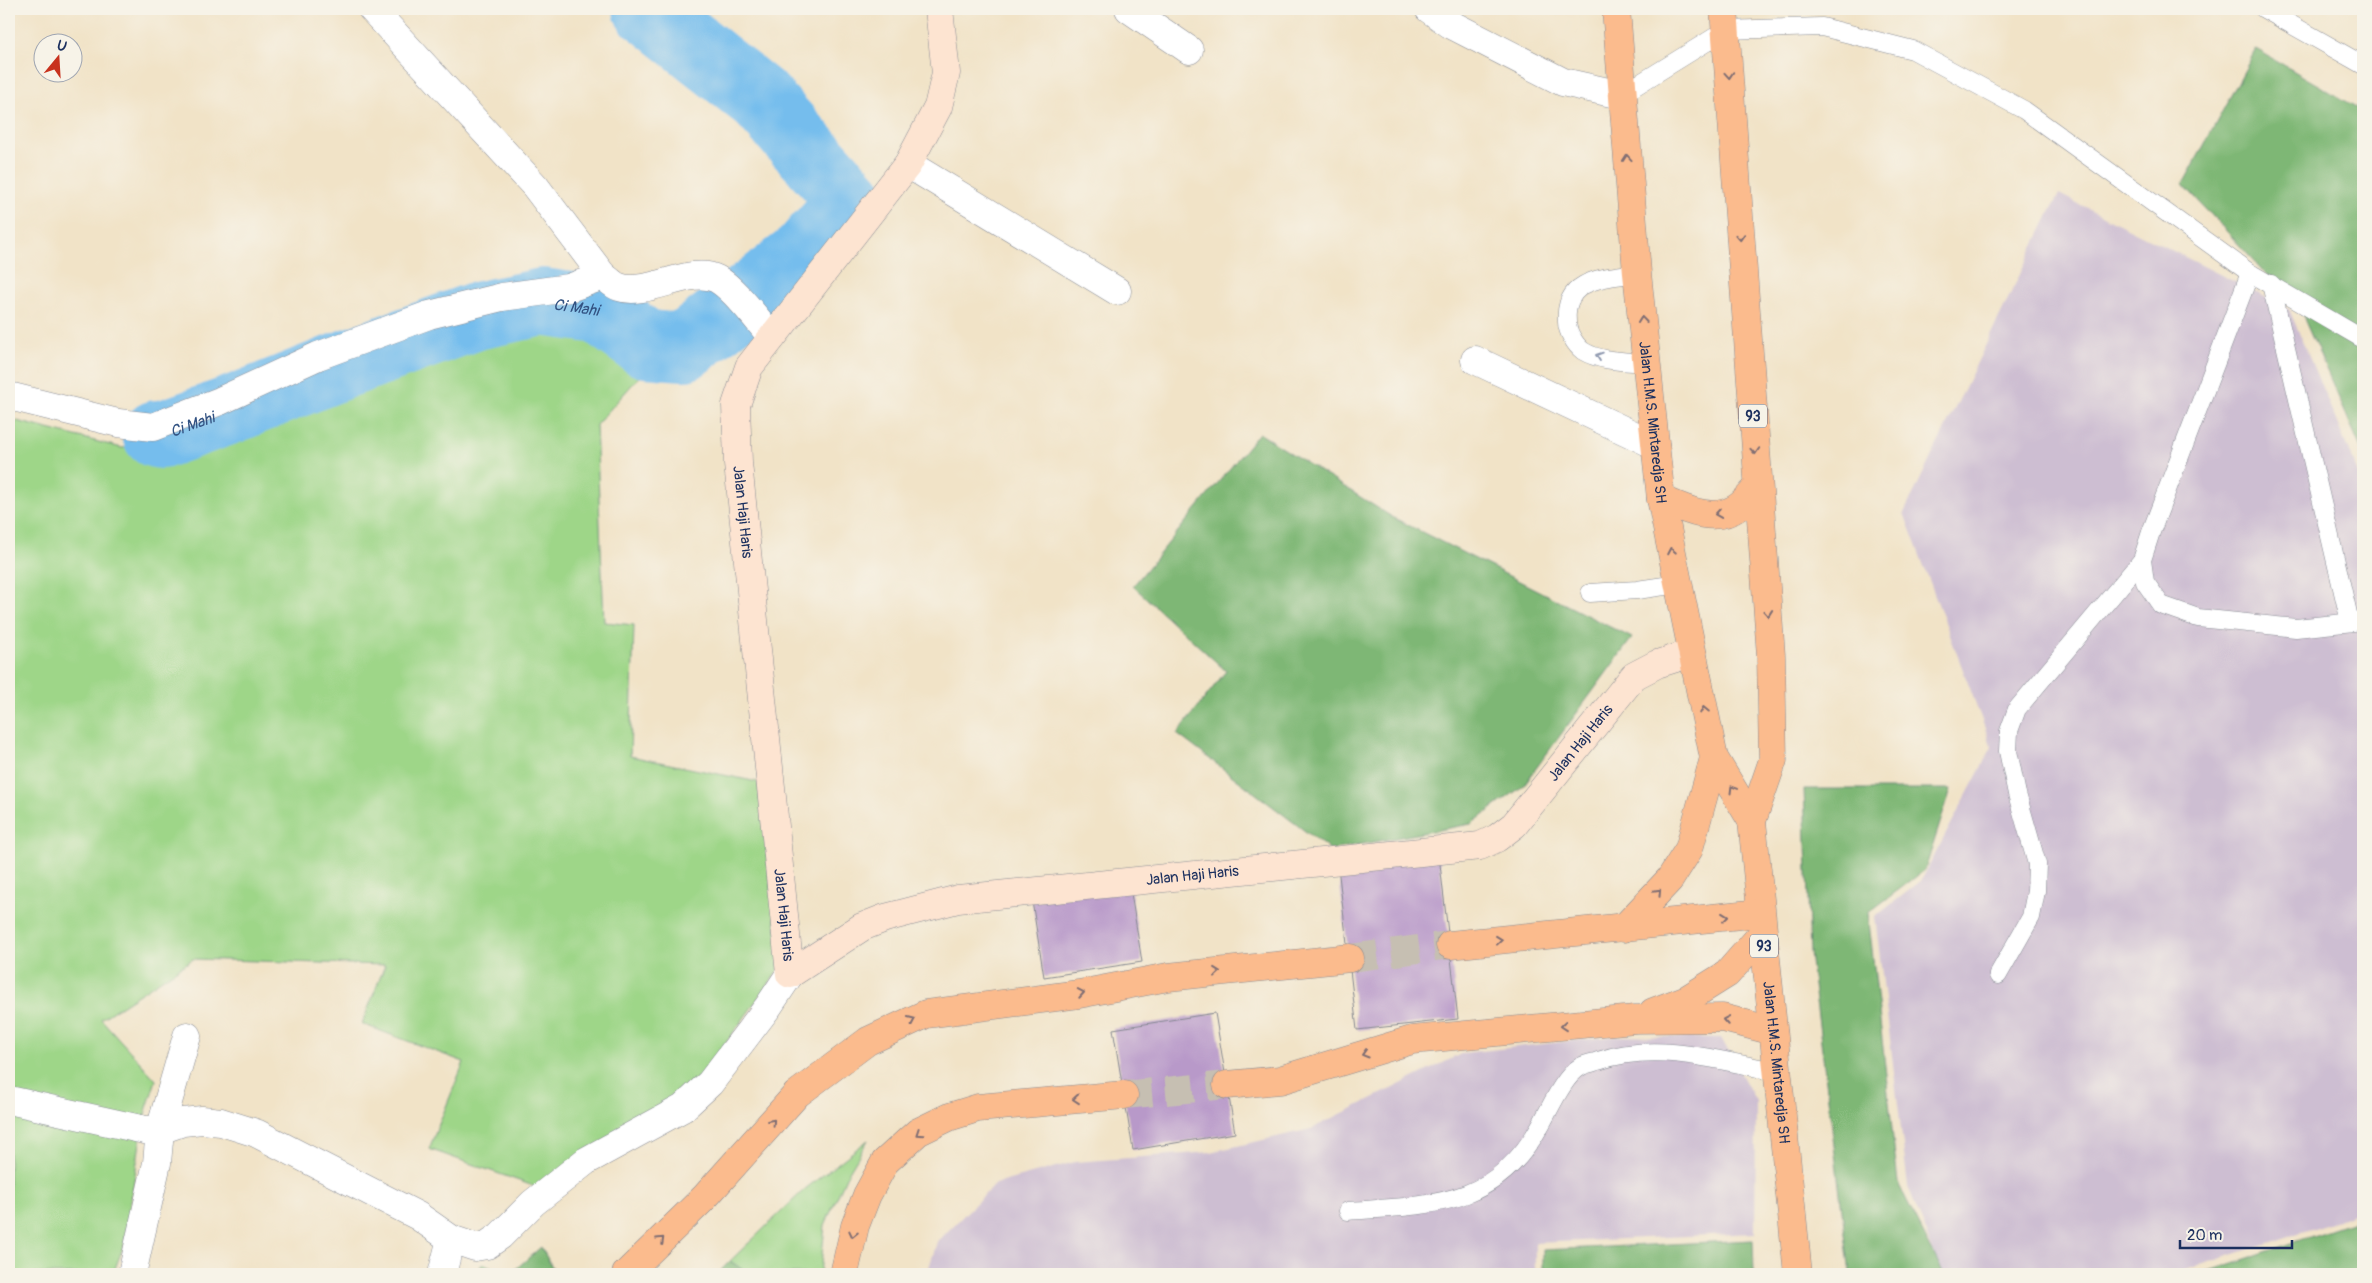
<svg xmlns="http://www.w3.org/2000/svg" width="2372" height="1283" font-family="Pangolin,sans-serif">
<style>
.industrial{fill:#cdbed2}
.green{fill:#9ed688;stroke:#5c8273}
.forest{fill:#7eb774;stroke:#4c7369}
.lines{fill:none;stroke-linecap:round;stroke-linejoin:round}
.river{stroke:#75bded;stroke-width:68}
.building{fill:#b899c9}
.highway-tunnel{stroke:#c6bfb2;stroke-width:28;stroke-dasharray:28 14;stroke-linecap:butt}
.lane-casing{stroke:#868992;stroke-width:19}
.street-casing{stroke:#868992;stroke-width:29}
.secondary-casing{stroke:#868992;stroke-width:29}
.primary-casing{stroke:#868992;stroke-width:29}
.highway-casing{stroke:#868992;stroke-width:29}
.lane{stroke:#fff;stroke-width:18}
.street{stroke:#fff;stroke-width:28}
.secondary{stroke:#fde4d1;stroke-width:28}
.primary{stroke:#fbbb8d;stroke-width:28}
.highway{stroke:#fbbb8d;stroke-width:28}
.oneway{stroke:#806e73}
.oneway2{stroke:#8d97ae}
.labels{text-anchor:middle;stroke-width:5;stroke-linejoin:round;paint-order:stroke}
.shield{fill:#f7f3e8;stroke:#5d6a87;stroke-width:1}
.shield-label{font-size:14px;font-weight:bold;fill:#1b2f5e}
.street-label{font-size:15px;fill:#1b2f5e;stroke:#f7f3e8}
.water-label{font-size:16px;font-style:italic;fill:#325282;stroke:#f7f3e8}
</style>
<rect width="100%" height="100%" fill="#f7f3e8"/>
<filter id="ink" filterUnits="userSpaceOnUse"><feTurbulence type="fractalNoise" baseFrequency=".02" numOctaves="2"/><feDisplacementMap in="SourceGraphic" scale="10" xChannelSelector="R" yChannelSelector="G"/><feConvolveMatrix kernelMatrix="1 2 1 2 8 2 1 2 1" color-interpolation-filters="sRGB"/></filter>
<filter id="wash" filterUnits="userSpaceOnUse"><feTurbulence type="fractalNoise" baseFrequency=".0096" numOctaves="4" result="noise"/><feDisplacementMap in="SourceGraphic" scale="20" xChannelSelector="R" yChannelSelector="G"/><feGaussianBlur stdDeviation="1.12" result="paint"/><feColorMatrix in="noise" values="0 0 0 0 0 0 0 0 0 0 0 0 0 0 0 0 0 1.4 0 .05"/><feComposite in="paint" operator="in"/></filter>
<g filter="url(#wash)">
<rect width="100%" height="100%" fill="#f1e3c7"/>
<!-- industrial -->
<g class="industrial">
<path d="M 2059,194 L 2289,309 L 2363,485 L 2363,1212 L 2173,1274 L 1942,1274 L 1908,1186 L 1875,917 L 1921,881 L 1992,747 L 1904,513 Z"/>
<path d="M 1616,1036 L 1721,1038 L 1756,1101 L 1755,1233 L 1535,1243 L 1535,1274 L 927,1274 L 937,1242 L 995,1184 L 1075,1162 L 1211,1152 L 1311,1129 L 1463,1053 Z"/>
</g>
<!-- green -->
<g class="green">
<path d="M 578,322 L 613,331 L 647,368 L 596,425 L 604,622 L 634,625 L 630,756 L 758,782 L 781,967 L 693,1088 L 539,1188 L 429,1149 L 464,1062 L 362,1024 L 385,965 L 193,959 L 101,1019 L 156,1080 L 144,1117 L 124,1245 L 113,1274 L 9,1274 L 9,419 L 122,448 L 199,438 L 354,373 L 476,328 Z"/>
<path d="M 868,1140 L 847,1175 L 825,1225 L 820,1274 L 749,1274 L 730,1261 L 805,1189 Z"/>
</g>
<!-- forest -->
<g class="forest">
<path d="M 2256,49 L 2363,111 L 2363,453 L 2301,312 L 2183,184 Z"/>
<path d="M 1259,433 L 1392,517 L 1632,638 L 1523,786 L 1471,824 L 1330,850 L 1177,734 L 1226,671 L 1133,586 Z"/>
<path d="M 1804,789 L 1951,789 L 1925,870 L 1868,913 L 1898,1183 L 1944,1274 L 1850,1274 L 1810,953 Z"/>
<path d="M 2363,1219 L 2363,1274 L 2200,1274 Z"/>
<path d="M 1753,1240 L 1754,1274 L 1543,1274 L 1543,1250 Z"/>
<path d="M 541,1247 L 555,1272 L 552,1274 L 510,1274 Z"/>
<path d="M 730,1261 L 749,1274 L 717,1274 Z"/>
<path d="M 483,1263 L 507,1274 L 475,1274 Z"/>
</g>
<g class="lines">
<!-- river -->
<path class="river" id="s1" d="M 156,434 L 161,435 L 231,410 L 348,363 L 476,316 L 542,302 L 599,310 L 646,344 L 684,347 L 803,255 L 851,200 L 761,100 L 647,9"/>
</g>
<g id="blocks">
<!-- building -->
<g class="building">
<path d="M 1438,847 L 1458,1019 L 1357,1030 L 1337,858 Z"/>
<path d="M 1130,887 L 1142,962 L 1044,977 L 1032,901 Z"/>
<path d="M 1215,1013 L 1235,1133 L 1133,1150 L 1113,1029 Z"/>
</g>
</g>
</g>
<g filter="url(#ink)">
<use href="#blocks" fill-opacity="0" stroke="#868992" stroke-width="1"/>
<g class="lines">
<!-- highway-tunnel -->
<g class="highway-tunnel">
<path d="M 1350,958 L 1450,945"/>
<path d="M 1124,1095 L 1227,1085"/>
</g>
<!-- lane casing -->
<g class="lane-casing">
<g id="lane">
<path d="M 2264,9 L 2363,65"/>
<path d="M 1621,95 L 1726,30 L 1822,27 L 1913,50 L 2024,110 L 2250,273 L 2363,339"/>
<path d="M 1637,273 C 1604,278 1563,278 1567,322 C 1567,331 1575,345 1583,351 C 1601,362 1627,361 1647,363"/>
<path d="M 2250,273 L 2151,532 L 2142,560 L 2145,582 L 2161,605 L 2198,618 L 2296,628 L 2363,621"/>
<path d="M 2271,284 L 2350,622"/>
<path d="M 1590,593 L 1637,590 L 1678,584"/>
<path d="M 1998,975 L 2031,917 L 2036,891 L 2037,864 L 2017,794 L 2008,751 L 2009,731 L 2017,709 L 2142,560"/>
<path d="M 1348,1211 C 1430,1205 1495,1208 1540,1126 C 1550,1109 1563,1077 1580,1067 C 1585,1064 1593,1063 1598,1061 C 1656,1041 1719,1060 1777,1072"/>
</g>
</g>
<!-- street casing -->
<g class="street-casing">
<g id="street">
<path d="M 372,9 L 535,186 L 603,276 C 608,279 613,285 619,287 C 647,297 691,265 717,279 C 734,288 759,322 772,337"/>
<path d="M 1129,9 L 1189,50"/>
<path d="M 1429,9 L 1450,24 L 1563,82 L 1621,95"/>
<path d="M 908,164 L 1117,291"/>
<path d="M 1475,360 L 1655,445"/>
<path d="M 9,396 L 118,423 L 153,427 L 220,401 L 318,356 L 429,315 L 502,297 L 569,288 L 603,276"/>
<path d="M 9,1100 L 145,1130 L 160,1130 L 183,1122 L 202,1120 L 221,1122 L 256,1133 L 418,1216 L 451,1239 L 475,1247 L 487,1245 L 500,1236 L 533,1203 L 586,1161 L 683,1108 L 710,1083 L 768,1007 L 790,974"/>
<path d="M 132,1274 L 157,1163 L 160,1130 L 187,1036"/>
<path d="M 442,1274 L 451,1239"/>
</g>
</g>
<!-- secondary casing -->
<g class="secondary-casing">
<g id="secondary">
<path id="s2" d="M 939,9 L 946,73 L 938,107 L 908,164 L 749,367 L 736,405 L 738,463 L 790,974 L 862,927 L 885,918 L 958,899 L 1480,846 L 1497,838 L 1514,825 L 1634,676 L 1657,664 L 1692,653"/>
</g>
</g>
<!-- primary casing -->
<g class="primary-casing">
<g id="primary">
<path id="s3" d="M 1616,9 L 1637,273 L 1661,499 L 1714,758 L 1752,821"/>
<path id="s4" d="M 1724,9 L 1771,656 L 1773,760 L 1752,821 L 1798,1274"/>
<path d="M 1661,499 C 1684,509 1714,524 1738,507 C 1745,502 1751,494 1757,488"/>
</g>
</g>
<!-- highway casing -->
<g class="highway-casing">
<g id="highway">
<path d="M 1624,928 L 1670,879 L 1689,849 L 1714,758"/>
<path d="M 1450,945 L 1760,913"/>
<path d="M 1653,1012 L 1687,999 L 1727,974 L 1763,933"/>
<path d="M 1227,1085 L 1280,1080 L 1412,1040 L 1635,1019 L 1723,1018 L 1773,1031"/>
<path d="M 626,1274 L 705,1197 L 797,1094 L 868,1041 L 926,1014 L 1079,994 L 1168,977 L 1350,958"/>
<path d="M 844,1274 L 855,1226 L 867,1195 L 885,1162 L 918,1132 L 949,1117 L 978,1108 L 1124,1095"/>
</g>
</g>
<!-- lane -->
<use href="#lane" class="lane"/>
<!-- street -->
<use href="#street" class="street"/>
<!-- secondary -->
<use href="#secondary" class="secondary"/>
<!-- primary -->
<use href="#primary" class="primary"/>
<!-- highway -->
<use href="#highway" class="highway"/>
</g>
<!-- one-way arrows -->
<defs><path id="oneway-chevron" d="M-2-3.5L2.5 0L-2 3.5" fill="none" stroke-width="1.6" stroke-linecap="round" stroke-linejoin="round" transform="scale(1.25)"/></defs>
<g class="oneway">
<use href="#oneway-chevron" transform="translate(1729 75) rotate(86)"/>
<use href="#oneway-chevron" transform="translate(1627 158) rotate(-95)"/>
<use href="#oneway-chevron" transform="translate(1740 237) rotate(86)"/>
<use href="#oneway-chevron" transform="translate(1642 320) rotate(-96)"/>
<use href="#oneway-chevron" transform="translate(1755 451) rotate(86)"/>
<use href="#oneway-chevron" transform="translate(1718 514) rotate(171)"/>
<use href="#oneway-chevron" transform="translate(1671 551) rotate(-101)"/>
<use href="#oneway-chevron" transform="translate(1768 613) rotate(85)"/>
<use href="#oneway-chevron" transform="translate(1704 710) rotate(-102)"/>
<use href="#oneway-chevron" transform="translate(1733 789) rotate(-121)"/>
<use href="#oneway-chevron" transform="translate(1658 892) rotate(-47)"/>
<use href="#oneway-chevron" transform="translate(1725 917) rotate(-6)"/>
<use href="#oneway-chevron" transform="translate(1499 940) rotate(-6)"/>
<use href="#oneway-chevron" transform="translate(1217 972) rotate(-6)"/>
<use href="#oneway-chevron" transform="translate(1081 993) rotate(-10)"/>
<use href="#oneway-chevron" transform="translate(912 1020) rotate(-25)"/>
<use href="#oneway-chevron" transform="translate(1726 1020) rotate(-170)"/>
<use href="#oneway-chevron" transform="translate(1564 1026) rotate(175)"/>
<use href="#oneway-chevron" transform="translate(1365 1054) rotate(163)"/>
<use href="#oneway-chevron" transform="translate(1076 1099) rotate(175)"/>
<use href="#oneway-chevron" transform="translate(772 1122) rotate(-48)"/>
<use href="#oneway-chevron" transform="translate(919 1133) rotate(146)"/>
<use href="#oneway-chevron" transform="translate(853 1234) rotate(103)"/>
<use href="#oneway-chevron" transform="translate(661 1240) rotate(-44)"/>
</g>
<use class="oneway2" href="#oneway-chevron" transform="translate(1599 356) rotate(-161)"/>
</g>
<g class="labels">
<!-- shield labels -->
<g class="shield">
<rect x="1739" y="404.5" width="28" height="23" rx="4"/>
<rect x="1750" y="934.5" width="28" height="23" rx="4"/>
</g>
<g class="shield-label">
<text x="1753" y="421">93</text>
<text x="1764" y="951">93</text>
</g>
<!-- street labels -->
<g class="street-label">
<text dy="5" stroke="none"><textPath href="#s3" startOffset="415">Jalan H.M.S. Mintaredja SH</textPath></text>
<text dy="5" stroke="none"><textPath href="#s2" startOffset="569">Jalan Haji Haris</textPath></text>
<text dy="5" stroke="none"><textPath href="#s2" startOffset="1890">Jalan Haji Haris</textPath></text>
<text dy="5" stroke="none"><textPath href="#s2" startOffset="1455">Jalan Haji Haris</textPath></text>
<text dy="5" stroke="none"><textPath href="#s2" startOffset="974">Jalan Haji Haris</textPath></text>
<text dy="5" stroke="none"><textPath href="#s4" startOffset="1060">Jalan H.M.S. Mintaredja SH</textPath></text>
</g>
<!-- water labels -->
<g class="water-label">
<text dy="6" stroke="none"><textPath href="#s1" startOffset="444">Ci Mahi</textPath></text>
<text dy="6" stroke="none"><textPath href="#s1" startOffset="38">Ci Mahi</textPath></text>
</g>
</g>
<!-- margin -->
<rect width="2372" height="1283" fill="none" stroke="#f7f3e8" stroke-width="30"/>
<!-- north arrow -->
<g transform="translate(58 58) rotate(18)"><circle r="24" fill="#f7f3e8" stroke="#9fa5b1"/>
<path d="M0-4L9 19L0 12L-9 19Z" fill="#c8321e"/>
<text y="-8" font-size="14" font-weight="bold" text-anchor="middle" fill="#1b2f5e">U</text>
</g>
<!-- scale -->
<path d="M2180 1240v8h112v-8" fill="none" stroke="#1b2f5e" stroke-width="2.5"/>
<text x="2187" y="1240" font-size="15" fill="#1b2f5e" stroke="#f7f3e8" stroke-width="4" paint-order="stroke">20 m</text>
</svg>
